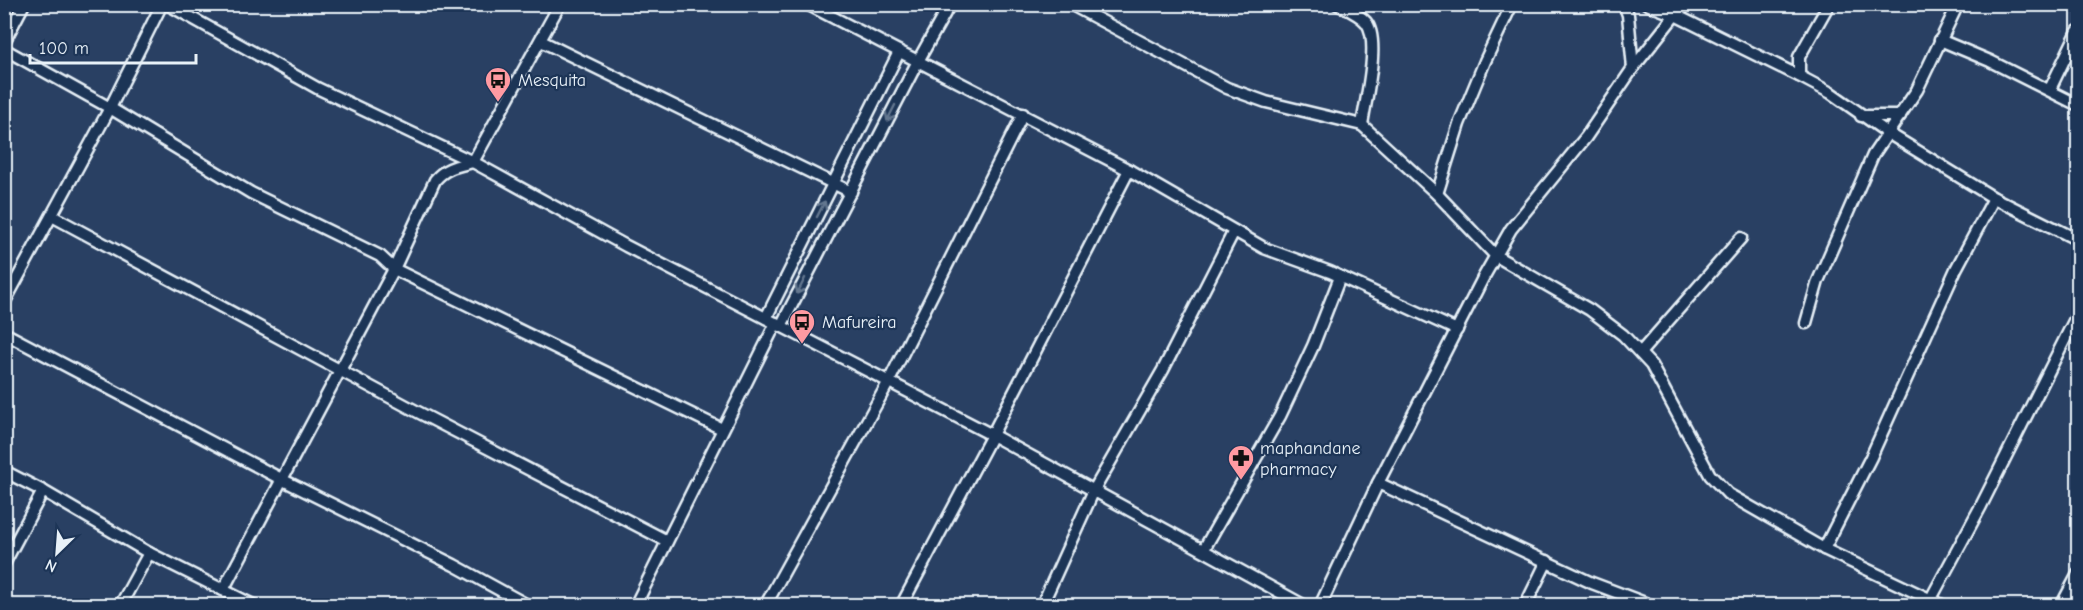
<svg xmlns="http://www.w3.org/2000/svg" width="2083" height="610" font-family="'Comic Neue',sans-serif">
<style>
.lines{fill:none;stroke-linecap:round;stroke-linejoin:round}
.minor-casing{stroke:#e8f1f8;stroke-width:15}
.minor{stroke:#1d3557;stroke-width:10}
.oneway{stroke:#64778f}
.labels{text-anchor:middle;stroke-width:4.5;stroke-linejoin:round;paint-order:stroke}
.poi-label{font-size:18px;fill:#e8f1f8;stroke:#1d3557;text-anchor:start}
</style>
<rect width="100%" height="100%" fill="#294063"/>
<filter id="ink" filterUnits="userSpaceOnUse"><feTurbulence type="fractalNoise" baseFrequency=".0167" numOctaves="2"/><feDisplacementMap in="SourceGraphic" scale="12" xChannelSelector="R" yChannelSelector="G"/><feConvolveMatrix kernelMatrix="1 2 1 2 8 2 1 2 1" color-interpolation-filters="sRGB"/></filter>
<g filter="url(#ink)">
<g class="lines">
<!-- minor casing -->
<g class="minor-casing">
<g id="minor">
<path d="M 167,4 L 317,88 L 473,162 L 626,246 L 992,435 L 1305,606"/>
<path d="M 807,4 L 1129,170 L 1264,248 L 1330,272 L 1457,330"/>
<path d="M 1070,4 L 1227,88 L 1266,102 L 1362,125"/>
<path d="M 1337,4 C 1347,9 1359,14 1366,22 C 1381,40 1365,102 1362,125 L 1437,194 L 1496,256 L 1590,310 L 1623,335 L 1651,365 L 1710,475 L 1728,494 L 1824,549 L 1944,606"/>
<path d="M 1624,4 L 1628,15 L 1633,68"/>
<path d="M 1647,4 L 1675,15 L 1799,76 L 1831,93 L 1888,133 L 1994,198 L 2078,240"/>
<path d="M 1940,40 L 1990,61 L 2078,105"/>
<path d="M 541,41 L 851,192"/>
<path d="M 4,42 L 24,4"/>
<path d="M 4,49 L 110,108 L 251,193 L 380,256 L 394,269 L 722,429"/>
<path d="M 1799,76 L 1799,57 L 1829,4"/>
<path d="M 2050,89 L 2078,31"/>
<path d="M 1861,116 L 1900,116"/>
<path d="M 1437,194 L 1459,124 L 1485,61 L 1512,4"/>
<path d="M 52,216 L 414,410 L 667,541"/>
<path d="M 4,303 L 110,108 L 162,4"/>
<path d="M 766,318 L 899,52"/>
<path d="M 1806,323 L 1818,281 L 1873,155 L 1917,90 L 1958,4"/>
<path d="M 781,326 L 918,61 L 950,4"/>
<path d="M 4,333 L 283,480 L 454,565 L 529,606"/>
<path d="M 1640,353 L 1741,238"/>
<path d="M 4,471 L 43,491 L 149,553 L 255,606"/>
<path d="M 1378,483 L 1592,583 L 1653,606"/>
<path d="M 1204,549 L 1280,416 L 1313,346 L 1340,277"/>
<path d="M 1824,549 L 1871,457 L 1956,269 L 1994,198"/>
<path d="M 4,564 L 43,491"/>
<path d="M 223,590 L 394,269 L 435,180 C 446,167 458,166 473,162 L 560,4"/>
<path d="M 1042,605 L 1094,490 L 1163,370 L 1234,231"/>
<path d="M 120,606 L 149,553"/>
<path d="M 635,606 L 776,323"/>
<path d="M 765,606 L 888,383 L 1023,114"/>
<path d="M 901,606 L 992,435 L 1129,170"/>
<path d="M 1320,606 L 1378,483 L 1483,278 L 1511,229 L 1586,137 L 1633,68 L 1675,15 L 1687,4"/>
<path d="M 1525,606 L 1547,561"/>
<path d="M 1927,606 L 1981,506 L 2078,313"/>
<path d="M 2061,606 L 2078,574"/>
</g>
</g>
<!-- minor -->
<use href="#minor" class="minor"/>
</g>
<!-- one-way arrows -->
<defs><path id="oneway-shaft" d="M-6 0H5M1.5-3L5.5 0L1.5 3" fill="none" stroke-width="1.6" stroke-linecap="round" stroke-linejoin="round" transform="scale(1.5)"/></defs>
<g class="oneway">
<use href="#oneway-shaft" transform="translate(891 113) rotate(117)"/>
<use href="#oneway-shaft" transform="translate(821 209) rotate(-63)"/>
<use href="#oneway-shaft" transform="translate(801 286) rotate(117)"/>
</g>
</g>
<!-- icons -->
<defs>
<g id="bus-pin" transform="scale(1.35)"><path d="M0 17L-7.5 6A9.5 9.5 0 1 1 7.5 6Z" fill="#ff9aa2" stroke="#1d3557"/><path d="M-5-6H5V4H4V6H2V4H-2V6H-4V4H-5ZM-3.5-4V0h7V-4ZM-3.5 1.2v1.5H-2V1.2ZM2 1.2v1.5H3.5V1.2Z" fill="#111"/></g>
<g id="pharmacy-pin" transform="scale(1.35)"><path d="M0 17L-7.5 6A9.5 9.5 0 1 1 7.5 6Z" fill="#ff9aa2" stroke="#1d3557"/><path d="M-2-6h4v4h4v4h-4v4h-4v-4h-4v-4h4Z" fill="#111"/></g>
</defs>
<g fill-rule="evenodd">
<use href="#bus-pin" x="498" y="80"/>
<use href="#bus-pin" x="802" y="322"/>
<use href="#pharmacy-pin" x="1241" y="458"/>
</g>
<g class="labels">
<!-- poi labels -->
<g class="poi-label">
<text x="518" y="86">Mesquita</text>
<text x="822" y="328">Mafureira</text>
<text x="1260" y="454">maphandane<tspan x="1260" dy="21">pharmacy</tspan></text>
</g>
</g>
<!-- margin -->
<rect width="2083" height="610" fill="none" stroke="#1d3557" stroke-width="24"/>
<rect x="12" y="12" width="2059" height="586" fill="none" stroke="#e8f1f8" stroke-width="2" filter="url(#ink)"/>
<!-- north arrow -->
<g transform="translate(57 553) rotate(205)" stroke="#1d3557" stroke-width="4.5" paint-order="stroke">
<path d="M0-4.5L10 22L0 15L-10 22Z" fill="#e8f1f8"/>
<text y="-9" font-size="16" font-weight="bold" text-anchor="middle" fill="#e8f1f8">N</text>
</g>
<!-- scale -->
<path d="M30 54v9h166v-9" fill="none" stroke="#e8f1f8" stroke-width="3"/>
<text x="39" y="54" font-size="18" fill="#e8f1f8" stroke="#1d3557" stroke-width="4.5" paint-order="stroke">100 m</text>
</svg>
